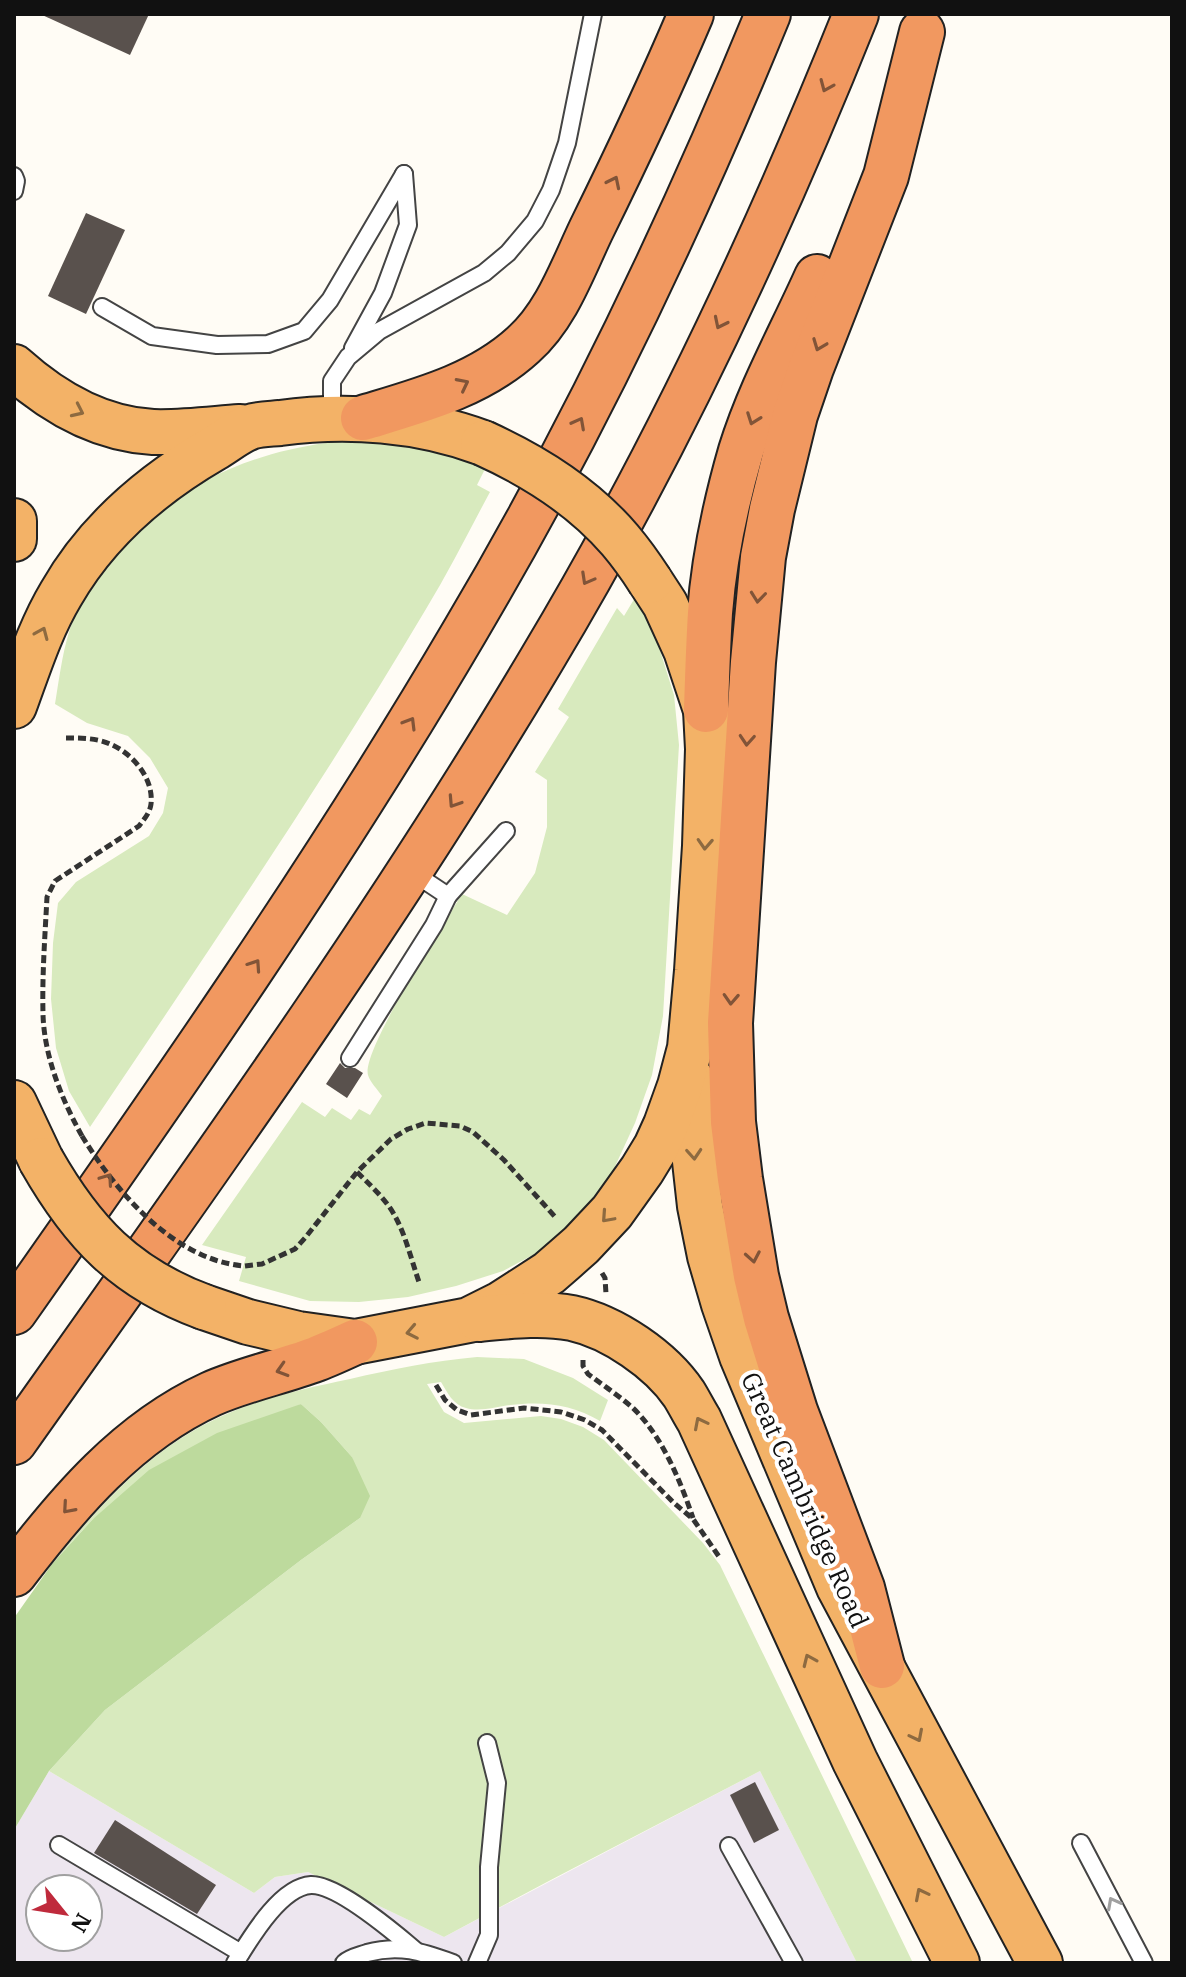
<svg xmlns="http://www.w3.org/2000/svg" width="1186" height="1977" font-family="'IBM Plex Serif',serif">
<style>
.industrial{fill:#ede6ef;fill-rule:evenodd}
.green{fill:#d8eabe}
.forest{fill:#bdda9d}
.building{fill:#59514d}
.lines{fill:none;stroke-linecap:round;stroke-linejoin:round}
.service-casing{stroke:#444;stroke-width:20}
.trunk-casing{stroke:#222;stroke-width:48}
.motorway-casing{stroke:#222;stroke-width:48}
.path{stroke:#333;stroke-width:5;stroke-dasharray:8 4;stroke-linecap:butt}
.service{stroke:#fff;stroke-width:16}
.trunk{stroke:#f3b267;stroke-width:44}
.motorway{stroke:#f19860;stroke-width:44}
.trunk-bridge-casing{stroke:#222;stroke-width:48;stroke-linecap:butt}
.path-bridge{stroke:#333;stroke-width:5;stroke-dasharray:8 4;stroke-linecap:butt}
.trunk-bridge{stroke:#f3b267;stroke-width:44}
.oneway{stroke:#815438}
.oneway2{stroke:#8d6a40}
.oneway3{stroke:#a0a0a0}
.labels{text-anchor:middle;stroke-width:8;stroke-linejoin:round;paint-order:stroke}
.street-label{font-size:26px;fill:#111;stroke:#fff}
</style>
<rect width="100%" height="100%" fill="#fffcf5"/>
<!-- industrial -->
<path class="industrial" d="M 49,1771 L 254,1893 L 275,1877 L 308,1872 L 444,1937 L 760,1771 L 857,1963 L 14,1963 L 14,1830 ZM 40,1889 L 88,1889 L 88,1937 L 40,1937 Z"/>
<!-- green -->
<g class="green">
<path d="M 375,441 C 417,447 446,451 486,467 L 477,485 L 490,492 C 469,531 449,571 426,609 C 321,786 205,956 90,1127 L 69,1091 L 56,1048 L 51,999 L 53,943 L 58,903 L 76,882 L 149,836 L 163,813 L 168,788 L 150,758 L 128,736 L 87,723 L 55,704 C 59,680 62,655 69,632 C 75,610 91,587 105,569 C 157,495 237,455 326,443 C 342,440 359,442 375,441 Z"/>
<path d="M 636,596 L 658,644 L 674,695 L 679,745 L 663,1016 L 652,1075 L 635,1123 L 612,1173 L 589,1207 L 546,1248 L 503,1271 L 456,1286 L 408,1297 L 359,1302 L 310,1301 L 239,1281 L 246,1257 L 202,1245 L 302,1102 L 325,1117 L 332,1108 L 351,1120 L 359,1109 L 370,1115 L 382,1096 C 378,1090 370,1082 368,1075 C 361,1051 445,922 462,894 L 507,915 L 535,873 L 547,827 L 547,780 L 535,772 L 569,717 L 558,709 L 617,608 L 624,616 Z"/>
<path d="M 477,1357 L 524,1359 L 573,1378 L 608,1400 L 600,1421 C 572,1404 542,1401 510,1405 C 496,1407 479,1412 466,1408 C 453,1405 447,1392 441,1382 L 427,1384 L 444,1412 L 464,1423 L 541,1416 L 561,1419 L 583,1427 L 604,1440 L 703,1543 L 720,1565 L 913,1963 L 857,1963 L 760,1771 L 547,1882 L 444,1937 L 308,1872 L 275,1877 L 254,1893 L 49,1771 L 105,1710 L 301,1560 L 360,1518 L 352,1457 L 321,1422 L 301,1404 L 93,1519 L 52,1564 C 90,1517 131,1470 183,1437 C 234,1404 292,1391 350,1379 C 393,1369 433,1361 477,1357 Z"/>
</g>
<!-- forest -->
<path class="forest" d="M 301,1404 L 321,1422 L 352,1457 L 370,1496 L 360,1518 L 301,1560 L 105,1710 L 49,1771 L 14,1830 L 14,1618 L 52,1564 L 93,1519 L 149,1470 L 217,1433 Z"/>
<!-- building -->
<g class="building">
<path d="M 40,14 L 149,14 L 130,55 Z"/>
<path d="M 86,213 L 125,230 L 86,314 L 48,296 Z"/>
<path d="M 340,1063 L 345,1068 L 355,1068 L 363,1073 L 347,1098 L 326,1084 Z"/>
<path d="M 755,1782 L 779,1830 L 754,1843 L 730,1795 Z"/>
<path d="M 115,1820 L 216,1885 L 197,1914 L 94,1853 Z"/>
</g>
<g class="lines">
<!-- service casing -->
<g class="service-casing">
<g id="service">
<path d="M 14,176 L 16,181 L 14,191"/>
<path d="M 102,307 L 152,336 L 217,345 L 268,344 L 304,331 L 330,300 L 404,174"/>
<path d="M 353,348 L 383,293 L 408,225 L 404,174"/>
<path d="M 332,417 L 332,381 L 348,357 L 379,331 L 484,273 L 508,253 L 535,221 L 551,190 L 567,143 L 593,14"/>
<path d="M 412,872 L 448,896"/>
<path d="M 350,1058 L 434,925 L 448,896 L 506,831"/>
<path d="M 1081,1843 L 1144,1963"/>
<path d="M 59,1845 L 241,1953"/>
<path d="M 729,1846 L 794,1963"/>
<path d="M 235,1963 C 250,1939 280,1887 311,1885 C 337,1884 395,1933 415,1950"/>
<path d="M 344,1963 C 351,1957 359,1956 367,1953 C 400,1944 422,1952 453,1963"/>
<path d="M 477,1963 L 489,1935 L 489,1867 L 497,1783 L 487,1743"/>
</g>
</g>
<!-- trunk casing -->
<g class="trunk-casing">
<g id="trunk">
<path d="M 14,367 C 53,402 100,429 153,432 C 182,433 212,429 240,427"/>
<path d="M 14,521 L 14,539"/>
<path d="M 14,706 C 28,668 40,629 61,594 C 97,531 151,485 213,449 C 225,442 237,432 250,427 C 259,424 270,424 280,423 C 347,414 419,419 483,443"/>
<path d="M 691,1079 L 694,1152 L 700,1206 L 710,1256 L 724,1304 L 742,1356 L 839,1587 L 1040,1963"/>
<path d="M 14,1103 L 41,1160"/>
<path d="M 204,1307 L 248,1322 L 298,1334 L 355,1342 L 469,1320 L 501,1304 L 549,1273 L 564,1260 L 581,1245 L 612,1212 L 642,1170 L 656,1147 L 666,1125 L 680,1086 L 690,1048 L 697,971 L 705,846 L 708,749 L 706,710 L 686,650 L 665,604 L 650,581"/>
<path d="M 479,1319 C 510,1316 542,1312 572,1318 C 613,1327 661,1360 684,1394 C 689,1402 694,1412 699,1420 L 855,1761 L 957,1963"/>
</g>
</g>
<!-- motorway casing -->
<g class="motorway-casing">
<g id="motorway">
<path d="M 363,418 C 419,401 478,386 523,345 C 556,316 572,270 591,230 C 626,159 660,87 691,14"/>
<path d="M 706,710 C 707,678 708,645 710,613 C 714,559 726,503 741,451 C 760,390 791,335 817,277"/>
<path d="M 14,1312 C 171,1089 327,866 465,631 C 582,434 681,226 768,14"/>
<path d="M 14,1442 C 196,1185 381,930 542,659 C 665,454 767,236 856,14"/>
<path d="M 14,1574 C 68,1503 128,1432 211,1394 C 245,1379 281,1372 316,1359 C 329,1354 342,1348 355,1342"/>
<path d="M 882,1666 L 862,1588 L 795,1411 L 766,1318 L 756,1276 L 740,1179 L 733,1122 L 730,1023 L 753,662 L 763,557 L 772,509 L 795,415 L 811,368 L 886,176 L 922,32"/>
</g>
</g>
<!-- path -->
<g class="path">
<path d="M 66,738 C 81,738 97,738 110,744 C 132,753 154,778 151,804 C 150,813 144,819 139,826 L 55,881 L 47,897 C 45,936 42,975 43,1014 C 44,1056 62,1100 82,1136"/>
<path d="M 357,1172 C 368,1183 379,1193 388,1205 C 404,1227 410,1256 419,1282"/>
<path d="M 245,1266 L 262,1264 L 295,1249 L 305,1238 L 357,1172 L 391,1139 L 408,1129 L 426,1123 L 460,1126 L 473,1132 L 504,1160 L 557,1219"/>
<path d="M 602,1273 L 605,1278 L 606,1294"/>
<path d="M 583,1360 L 583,1366 L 588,1374 C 603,1385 619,1396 633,1408 C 662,1436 680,1480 693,1518"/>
<path d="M 436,1385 L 445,1400 L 457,1410 L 471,1415 L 524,1408 L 561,1412 L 585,1420 L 602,1430 L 674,1503 L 693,1519 L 720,1558"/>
</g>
<!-- service -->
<use href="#service" class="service"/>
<!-- trunk -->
<use href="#trunk" class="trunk"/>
<!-- motorway -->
<use href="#motorway" class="motorway"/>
<!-- trunk-bridge casing -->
<g class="trunk-bridge-casing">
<g id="trunk-bridge">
<path d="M 483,443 C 534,466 584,498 620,540 C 631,553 641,567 650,581"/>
<path d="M 41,1160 C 82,1232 125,1278 204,1307"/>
</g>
</g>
<!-- path-bridge -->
<path class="path-bridge" d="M 82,1136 C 116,1192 175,1261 245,1266"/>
<!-- trunk-bridge -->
<use href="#trunk-bridge" class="trunk-bridge"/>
</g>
<!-- one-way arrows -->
<defs><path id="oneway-chevron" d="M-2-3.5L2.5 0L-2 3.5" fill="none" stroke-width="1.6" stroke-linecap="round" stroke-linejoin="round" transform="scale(2)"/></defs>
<g class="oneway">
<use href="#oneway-chevron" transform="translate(826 86) rotate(113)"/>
<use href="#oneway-chevron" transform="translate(614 182) rotate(-64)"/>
<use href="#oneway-chevron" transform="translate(720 323) rotate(116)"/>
<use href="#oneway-chevron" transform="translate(819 345) rotate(111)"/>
<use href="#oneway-chevron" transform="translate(463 384) rotate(-27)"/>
<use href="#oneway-chevron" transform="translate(753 419) rotate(110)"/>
<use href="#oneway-chevron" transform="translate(579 423) rotate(-62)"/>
<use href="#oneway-chevron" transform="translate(587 579) rotate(119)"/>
<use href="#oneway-chevron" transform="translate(758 597) rotate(96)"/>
<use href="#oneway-chevron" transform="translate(410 723) rotate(-59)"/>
<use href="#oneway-chevron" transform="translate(747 740) rotate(94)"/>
<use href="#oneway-chevron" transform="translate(454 802) rotate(123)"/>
<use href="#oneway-chevron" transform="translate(255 965) rotate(-56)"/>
<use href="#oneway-chevron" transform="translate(731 999) rotate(93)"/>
<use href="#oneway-chevron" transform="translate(107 1179) rotate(-55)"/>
<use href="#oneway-chevron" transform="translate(753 1257) rotate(80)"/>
<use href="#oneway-chevron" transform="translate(282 1370) rotate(163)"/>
<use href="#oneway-chevron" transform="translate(68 1508) rotate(131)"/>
</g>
<g class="oneway2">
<use href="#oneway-chevron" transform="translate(78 411) rotate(25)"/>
<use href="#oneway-chevron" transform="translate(42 633) rotate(-67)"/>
<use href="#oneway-chevron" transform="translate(705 844) rotate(93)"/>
<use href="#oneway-chevron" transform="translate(694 1154) rotate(86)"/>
<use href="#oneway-chevron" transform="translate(607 1217) rotate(132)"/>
<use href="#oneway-chevron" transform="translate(412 1332) rotate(169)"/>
<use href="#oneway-chevron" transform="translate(700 1423) rotate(-117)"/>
<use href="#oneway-chevron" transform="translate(809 1660) rotate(-114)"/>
<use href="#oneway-chevron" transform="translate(917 1736) rotate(63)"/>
<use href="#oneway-chevron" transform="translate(921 1894) rotate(-117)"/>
</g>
<use class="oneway3" href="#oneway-chevron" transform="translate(1113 1903) rotate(-118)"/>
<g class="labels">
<!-- street labels -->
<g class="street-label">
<text transform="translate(805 1500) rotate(66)" y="9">Great Cambridge Road</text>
</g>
</g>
<!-- border -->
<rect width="1186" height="1977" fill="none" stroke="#111111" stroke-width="32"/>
<!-- north arrow -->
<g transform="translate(64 1913) rotate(120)"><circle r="38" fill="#ffffff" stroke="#a0a0a0" stroke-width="2"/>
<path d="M0-6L14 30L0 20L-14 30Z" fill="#bf2a3c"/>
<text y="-12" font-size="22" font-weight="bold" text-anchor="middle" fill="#111111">N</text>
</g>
</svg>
